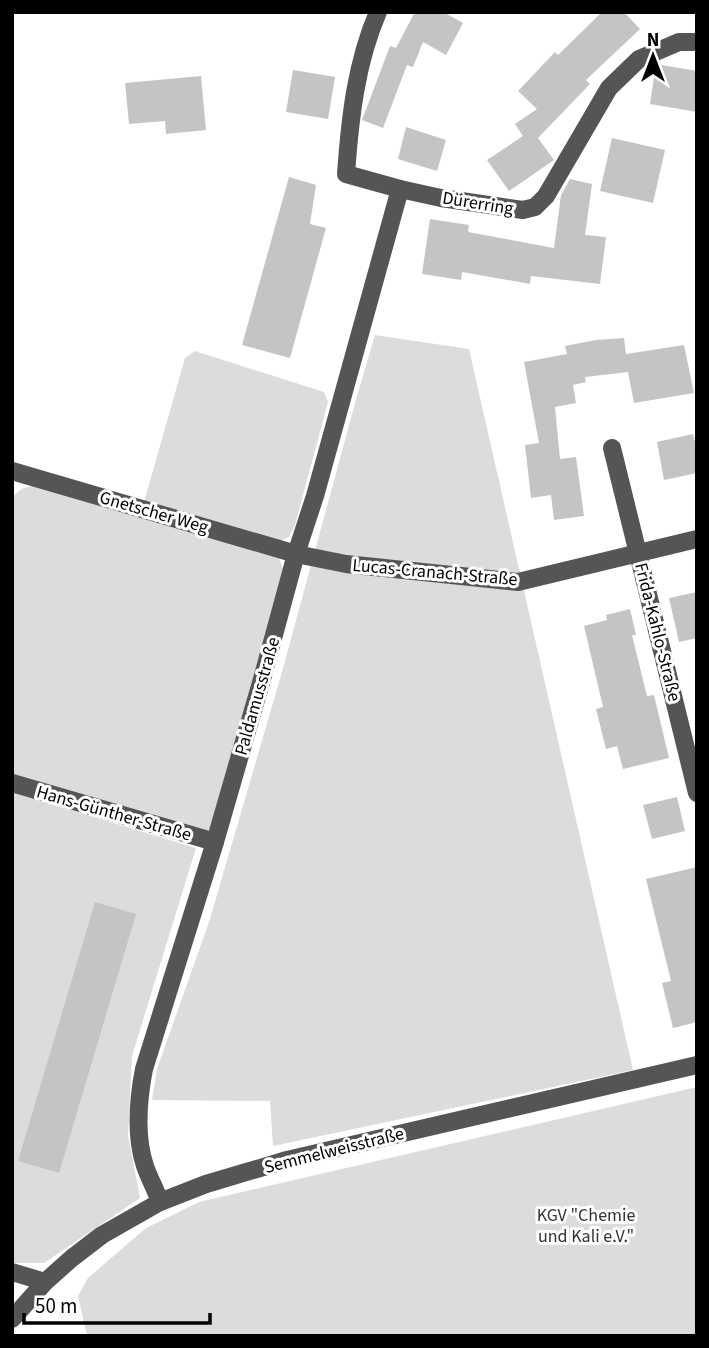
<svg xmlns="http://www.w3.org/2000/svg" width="709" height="1348" font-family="'Source Sans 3',sans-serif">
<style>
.green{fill:#dcdcdc}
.building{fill:#c4c4c4}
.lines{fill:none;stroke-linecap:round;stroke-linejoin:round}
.minor{stroke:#555;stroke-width:18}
.labels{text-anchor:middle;stroke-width:6;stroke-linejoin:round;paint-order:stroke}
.street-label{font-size:18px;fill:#000;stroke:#fff}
.park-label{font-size:18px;fill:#333;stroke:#fff}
</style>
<rect width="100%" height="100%" fill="#fff"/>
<!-- green -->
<g class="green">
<path d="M 375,335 L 469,349 L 633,1070 L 273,1146 L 270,1101 L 152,1100 L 157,1069 L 210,919 L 282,672 L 357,396 Z"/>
<path d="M 195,351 L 324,392 L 328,402 L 295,525 L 289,537 L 280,541 L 144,502 L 185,358 Z"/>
<path d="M 40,485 L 279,558 L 283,569 L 216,816 L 209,830 L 199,832 L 12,776 L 12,498 C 19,488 29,486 40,485 Z"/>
<path d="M 12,792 L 196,848 L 132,1056 L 128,1135 L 140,1198 L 44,1263 L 12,1263 Z"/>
<path d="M 697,1087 L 697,1336 L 87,1336 L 78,1296 L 88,1278 L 146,1228 L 199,1202 Z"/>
</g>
<!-- building -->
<g class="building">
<path d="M 415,12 L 443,12 L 463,23 L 446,55 L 423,42 L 413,67 L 407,65 L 383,128 L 362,120 L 390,46 L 396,48 Z"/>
<path d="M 602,12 L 624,12 L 640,29 L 586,80 L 590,84 L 538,138 L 554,160 L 509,191 L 487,160 L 523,136 L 515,124 L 537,109 L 518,91 L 555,52 L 558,55 Z"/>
<path d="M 656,64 L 697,71 L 697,112 L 650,104 Z"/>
<path d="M 293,70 L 335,77 L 328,119 L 286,112 Z"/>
<path d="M 201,76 L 206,130 L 166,134 L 165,121 L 129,124 L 125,83 Z"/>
<path d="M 406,127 L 446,140 L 437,171 L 398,159 Z"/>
<path d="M 612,138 L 665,150 L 653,203 L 600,191 Z"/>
<path d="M 289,177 L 316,185 L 310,224 L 326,228 L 290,358 L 242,345 Z"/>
<path d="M 570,179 L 592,184 L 585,235 L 606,237 L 600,284 L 531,276 L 530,284 L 462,272 L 461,280 L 422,274 L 430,219 L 469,225 L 468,232 L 554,248 L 561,195 Z"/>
<path d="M 624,338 L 626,354 L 684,345 L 694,393 L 634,403 L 628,372 L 585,377 L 586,382 L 573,385 L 576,403 L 555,407 L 560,459 L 576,457 L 584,516 L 554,520 L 551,495 L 531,498 L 525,445 L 539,443 L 524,362 L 567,354 L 565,346 L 596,340 Z"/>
<path d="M 693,434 L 697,450 L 697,473 L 664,480 L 657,442 Z"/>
<path d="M 697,592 L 697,638 L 679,642 L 669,598 Z"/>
<path d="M 630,609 L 636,635 L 632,635 L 647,696 L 654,695 L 669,758 L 623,769 L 617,746 L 606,749 L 596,709 L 603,707 L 584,626 L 607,620 L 606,615 Z"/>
<path d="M 677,797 L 685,831 L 652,839 L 643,805 Z"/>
<path d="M 697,867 L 697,1022 L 673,1028 L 662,983 L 671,981 L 646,879 Z"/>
<path d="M 95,902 L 136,914 L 59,1173 L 18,1161 Z"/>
</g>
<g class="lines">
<!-- minor -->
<g class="minor">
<path d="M 378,12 C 356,63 350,118 346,174 L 400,189 L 441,198 L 523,210 L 535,207 L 546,196 L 609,88 L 639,59 L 679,42 L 697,42"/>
<path d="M 612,448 L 697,793"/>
<path d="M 12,471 L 296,554 L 346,564 L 518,582 L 697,539"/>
<path d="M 12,783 L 215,842"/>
<path d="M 160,1202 C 156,1190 149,1178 145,1166 C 135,1136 138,1100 144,1069 L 215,842 L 262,679 L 296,554 L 315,496 L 400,189"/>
<path d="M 12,1272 L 45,1282"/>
<path d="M 12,1319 L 45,1282 L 72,1258 L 102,1235 L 160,1202 L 206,1184 L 287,1160 L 697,1065"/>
</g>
</g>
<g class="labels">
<!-- street labels -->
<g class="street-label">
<text transform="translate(478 203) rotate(9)" y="6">Dürerring</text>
<text transform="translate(154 512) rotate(16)" y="6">Gnetscher Weg</text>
<text transform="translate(435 572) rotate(5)" y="6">Lucas-Cranach-Straße</text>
<text transform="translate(658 632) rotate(76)" y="6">Frida-Kahlo-Straße</text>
<text transform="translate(257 696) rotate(-74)" y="6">Paldamusstraße</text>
<text transform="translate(114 813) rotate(16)" y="6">Hans-Günther-Straße</text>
<text transform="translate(334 1150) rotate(-14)" y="6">Semmelweisstraße</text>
</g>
<!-- park labels -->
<g class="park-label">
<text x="586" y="1221">KGV "Chemie<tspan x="586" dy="21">und Kali e.V."</tspan></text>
</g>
</g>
<!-- border -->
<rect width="709" height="1348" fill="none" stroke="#000000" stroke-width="28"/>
<!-- north arrow -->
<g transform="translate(653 56)" stroke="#ffffff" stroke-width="5" paint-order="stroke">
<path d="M0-5L12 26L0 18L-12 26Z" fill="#000000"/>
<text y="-10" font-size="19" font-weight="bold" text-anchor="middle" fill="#000000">N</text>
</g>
<!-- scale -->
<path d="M24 1313v10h186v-10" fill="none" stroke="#000000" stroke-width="3.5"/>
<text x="35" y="1313" font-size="21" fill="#000000" stroke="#ffffff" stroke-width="5" paint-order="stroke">50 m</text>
</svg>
